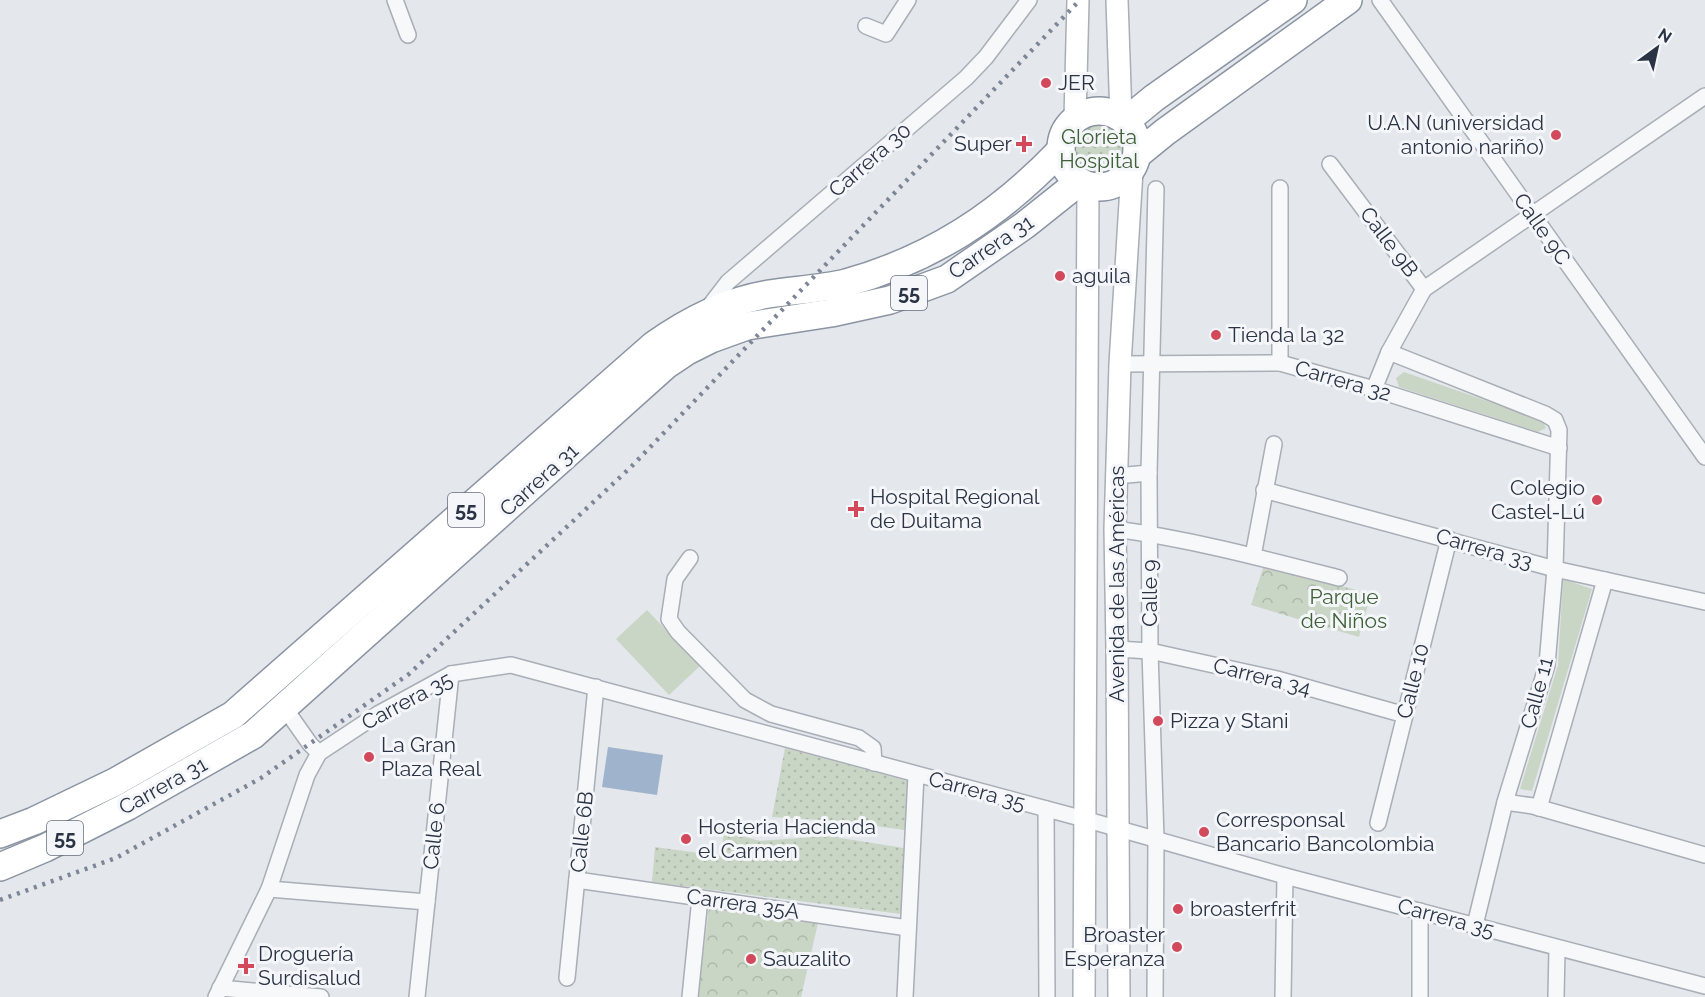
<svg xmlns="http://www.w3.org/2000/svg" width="1705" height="997" font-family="Raleway,sans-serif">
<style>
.grass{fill:#c9d6c5}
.park{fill:url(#park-crowns)}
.garden{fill:url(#garden-dots)}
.water{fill:#9fb4cc}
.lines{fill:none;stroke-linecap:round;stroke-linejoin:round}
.street-casing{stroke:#a9aeb7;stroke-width:18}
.secondary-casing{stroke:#a9aeb7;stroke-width:24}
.highway-casing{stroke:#8b94a3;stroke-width:30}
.street{stroke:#f7f8fa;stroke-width:15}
.secondary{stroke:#fff;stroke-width:21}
.highway{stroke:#fff;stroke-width:27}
.rail{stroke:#7d8696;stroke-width:4.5;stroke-dasharray:3 6;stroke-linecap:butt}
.poi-dot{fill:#d1495b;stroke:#f4f6f9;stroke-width:2}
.labels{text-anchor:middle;stroke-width:6;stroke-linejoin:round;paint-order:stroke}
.shield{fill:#f4f6f9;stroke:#676e7b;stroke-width:1.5}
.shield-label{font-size:20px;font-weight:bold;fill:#2b3445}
.poi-label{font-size:21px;fill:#2b3445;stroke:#f4f6f9;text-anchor:start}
.park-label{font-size:21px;fill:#3f6138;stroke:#f4f6f9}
.street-label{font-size:21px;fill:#2b3445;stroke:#f4f6f9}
</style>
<defs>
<pattern id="park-crowns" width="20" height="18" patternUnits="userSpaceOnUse" patternTransform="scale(1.5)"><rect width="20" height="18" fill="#c9d6c5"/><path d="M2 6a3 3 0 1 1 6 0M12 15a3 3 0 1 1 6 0" fill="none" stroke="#adb8ab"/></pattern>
<pattern id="garden-dots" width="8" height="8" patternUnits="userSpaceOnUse" patternTransform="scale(1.5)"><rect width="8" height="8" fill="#c9d6c5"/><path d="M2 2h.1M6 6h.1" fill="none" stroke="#adb8ab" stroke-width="1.8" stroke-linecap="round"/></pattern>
</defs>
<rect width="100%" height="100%" fill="#e4e7ec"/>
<!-- grass -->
<g class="grass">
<path d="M 1404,372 L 1542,420 L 1546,428 L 1538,432 L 1399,387 L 1396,378 Z"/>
<path d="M 1563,579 L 1592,589 L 1532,791 L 1520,789 L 1558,665 Z"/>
<path d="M 647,610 L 700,666 L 669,695 L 616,639 Z"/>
</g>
<!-- park -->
<g class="park">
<path d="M 1264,565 L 1371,594 L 1359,637 L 1251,605 Z"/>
<path d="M 709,907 L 818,923 L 801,997 L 698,997 Z"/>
</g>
<!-- garden -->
<g class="garden">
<circle cx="1100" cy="149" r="26"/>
<path d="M 785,748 L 908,781 L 905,830 L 838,821 L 772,817 Z"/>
<path d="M 724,831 L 760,841 L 828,836 L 904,848 L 901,914 L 652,882 L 655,847 L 721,856 Z"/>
</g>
<!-- water -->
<path class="water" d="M 608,747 L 663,755 L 657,795 L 602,787 Z"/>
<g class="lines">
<!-- street casing -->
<g class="street-casing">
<g id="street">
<path d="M 395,0 L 408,35"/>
<path d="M 1380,0 L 1705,457"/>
<path d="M 866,26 L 886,34 L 908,0"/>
<path d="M 1330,164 L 1424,289"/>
<path d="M 1280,188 L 1280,363"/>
<path d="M 708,308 L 728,282 L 966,78 L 986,57 L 1029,0"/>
<path d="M 1389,352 L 1545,414 L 1555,420 L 1559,430 L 1555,569 L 1547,665 L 1505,802 L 1475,925"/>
<path d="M 1120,364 L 1280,363 L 1374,389 L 1559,448"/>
<path d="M 1374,389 L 1389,352 L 1424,289 L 1705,96"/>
<path d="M 1116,476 L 1149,473"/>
<path d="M 1264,490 L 1555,569 L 1705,602"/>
<path d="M 1115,529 C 1190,539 1265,559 1339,578"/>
<path d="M 1253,556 L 1274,444"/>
<path d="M 690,558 L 675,579 L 669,619 L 678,632 L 745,700 L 771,714 L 859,738 L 873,748 L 874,763"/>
<path d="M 1117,649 L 1150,651 L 1277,679 L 1405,715"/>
<path d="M 284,707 L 310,744 L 319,753"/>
<path d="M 1505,802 L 1533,806 L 1705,855"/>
<path d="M 1539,808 L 1605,580"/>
<path d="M 1046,809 L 1047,997"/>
<path d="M 1378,823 L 1449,539"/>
<path d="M 577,880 L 908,928"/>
<path d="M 269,889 L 427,902"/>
<path d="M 567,978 L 596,687"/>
<path d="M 220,988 L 321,997"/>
<path d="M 216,997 L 269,889 L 307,775 L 319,753 L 378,714 L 451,674 L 511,665 L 1084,819 L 1285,876 L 1705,986"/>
<path d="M 417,997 L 451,674"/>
<path d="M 690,997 L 700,898"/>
<path d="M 905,997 L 916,775"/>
<path d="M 1155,997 L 1156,839 L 1150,651 L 1149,473 L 1156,189"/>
<path d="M 1283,997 L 1285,876"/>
<path d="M 1420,997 L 1420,911"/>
<path d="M 1556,997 L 1557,949"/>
</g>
</g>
<!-- secondary casing -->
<g class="secondary-casing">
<g id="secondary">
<path d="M 1117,0 L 1121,117"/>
<path d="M 1075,119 L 1078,0"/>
<path d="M 1084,997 L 1088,186"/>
<path d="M 1119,997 L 1117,649 L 1115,529 L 1120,364 L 1132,171"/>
</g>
</g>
<!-- highway casing -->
<g class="highway-casing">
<g id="highway">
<circle cx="1099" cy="149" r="38"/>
<path d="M 1126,121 L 1154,98 L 1293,0"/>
<path d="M 1138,154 L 1165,132 L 1348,0"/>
<path d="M 0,834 L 34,821 L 115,782 L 233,715 L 654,345 C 689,320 726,301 769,294 C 795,290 821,289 846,283 C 932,259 999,215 1060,151"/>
<path d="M 0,867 L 45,848 L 128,806 L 253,735 L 666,365 L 687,351 L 711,339 L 747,326 L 831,313 L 890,300 L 947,279 L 1025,225 L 1079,182"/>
</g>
</g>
<!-- street -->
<use href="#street" class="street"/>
<!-- secondary -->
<use href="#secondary" class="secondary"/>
<!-- highway -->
<use href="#highway" class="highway"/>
<!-- rail -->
<path class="rail" d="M 0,900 L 116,858 L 261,778 L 409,674 L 631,467 L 1080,0"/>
</g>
<!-- markers -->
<g class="poi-dot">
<circle cx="1046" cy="83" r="6"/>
<circle cx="1556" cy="135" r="6"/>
<path d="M1021 135h6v6h6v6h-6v6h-6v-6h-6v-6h6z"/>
<circle cx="1060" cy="276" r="6"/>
<circle cx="1216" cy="335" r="6"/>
<circle cx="1597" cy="500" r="6"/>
<path d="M853 500h6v6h6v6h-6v6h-6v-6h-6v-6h6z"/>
<circle cx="1158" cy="721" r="6"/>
<circle cx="369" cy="757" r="6"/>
<circle cx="1204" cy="832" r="6"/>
<circle cx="686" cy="839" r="6"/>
<circle cx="1178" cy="909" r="6"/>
<circle cx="1177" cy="947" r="6"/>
<circle cx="751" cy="959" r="6"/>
<path d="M243 957h6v6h6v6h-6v6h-6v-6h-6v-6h6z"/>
</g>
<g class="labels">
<!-- shield labels -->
<g class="shield">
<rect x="891" y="276" width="36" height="34" rx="4.5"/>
<rect x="448" y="493" width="36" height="34" rx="4.5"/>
<rect x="47" y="821" width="36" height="34" rx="4.5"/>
</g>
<g class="shield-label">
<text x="909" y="300">55</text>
<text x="466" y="517">55</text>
<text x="65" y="845">55</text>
</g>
<!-- poi labels -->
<g class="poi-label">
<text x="1058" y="90">JER</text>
<text x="1544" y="130" text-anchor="end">U.A.N (universidad<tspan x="1544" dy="24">antonio nariño)</tspan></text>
<text x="1012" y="151" text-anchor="end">Super</text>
<text x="1072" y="283">aguila</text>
<text x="1228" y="342">Tienda la 32</text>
<text x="1585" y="495" text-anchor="end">Colegio<tspan x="1585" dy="24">Castel-Lú</tspan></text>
<text x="870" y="504">Hospital Regional<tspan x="870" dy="24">de Duitama</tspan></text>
<text x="1170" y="728">Pizza y Stani</text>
<text x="381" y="752">La Gran<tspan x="381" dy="24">Plaza Real</tspan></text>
<text x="1216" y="827">Corresponsal<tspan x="1216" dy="24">Bancario Bancolombia</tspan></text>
<text x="698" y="834">Hosteria Hacienda<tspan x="698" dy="24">el Carmen</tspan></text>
<text x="1190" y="916">broasterfrit</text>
<text x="1165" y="942" text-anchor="end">Broaster<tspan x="1165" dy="24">Esperanza</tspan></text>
<text x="258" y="961">Droguería<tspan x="258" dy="24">Surdisalud</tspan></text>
<text x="763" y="966">Sauzalito</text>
</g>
<!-- park labels -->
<g class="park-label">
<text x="1099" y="144">Glorieta<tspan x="1099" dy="24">Hospital</tspan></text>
<text x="1344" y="604">Parque<tspan x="1344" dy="24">de Niños</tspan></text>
</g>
<!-- street labels -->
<g class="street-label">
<text transform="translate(870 160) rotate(-41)" y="7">Carrera 30</text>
<text transform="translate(1542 229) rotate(55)" y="7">Calle 9C</text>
<text transform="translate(1389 242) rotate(53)" y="7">Calle 9B</text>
<text transform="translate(991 247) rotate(-34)" y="7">Carrera 31</text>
<text transform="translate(1343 381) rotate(16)" y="7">Carrera 32</text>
<text transform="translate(539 480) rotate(-42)" y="7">Carrera 31</text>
<text transform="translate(1484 549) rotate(16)" y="7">Carrera 33</text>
<text transform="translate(1117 584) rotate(-90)" y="7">Avenida de las Américas</text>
<text transform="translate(1150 593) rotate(-90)" y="7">Calle 9</text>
<text transform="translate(1262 677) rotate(14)" y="7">Carrera 34</text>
<text transform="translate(1413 681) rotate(-76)" y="7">Calle 10</text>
<text transform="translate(1537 693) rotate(-75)" y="7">Calle 11</text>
<text transform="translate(407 701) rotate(-28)" y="7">Carrera 35</text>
<text transform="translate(163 786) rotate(-29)" y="7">Carrera 31</text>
<text transform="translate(977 791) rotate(15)" y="7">Carrera 35</text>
<text transform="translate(582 832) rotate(-84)" y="7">Calle 6B</text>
<text transform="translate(434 836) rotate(-84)" y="7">Calle 6</text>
<text transform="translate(743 904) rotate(8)" y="7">Carrera 35A</text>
<text transform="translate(1446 918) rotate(15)" y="7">Carrera 35</text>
</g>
</g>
<!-- north arrow -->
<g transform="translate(1657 48) rotate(33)" stroke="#f4f6f9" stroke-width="4.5" paint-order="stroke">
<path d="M0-4.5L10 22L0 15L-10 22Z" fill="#2b3445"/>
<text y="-9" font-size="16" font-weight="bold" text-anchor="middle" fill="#2b3445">N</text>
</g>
</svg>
